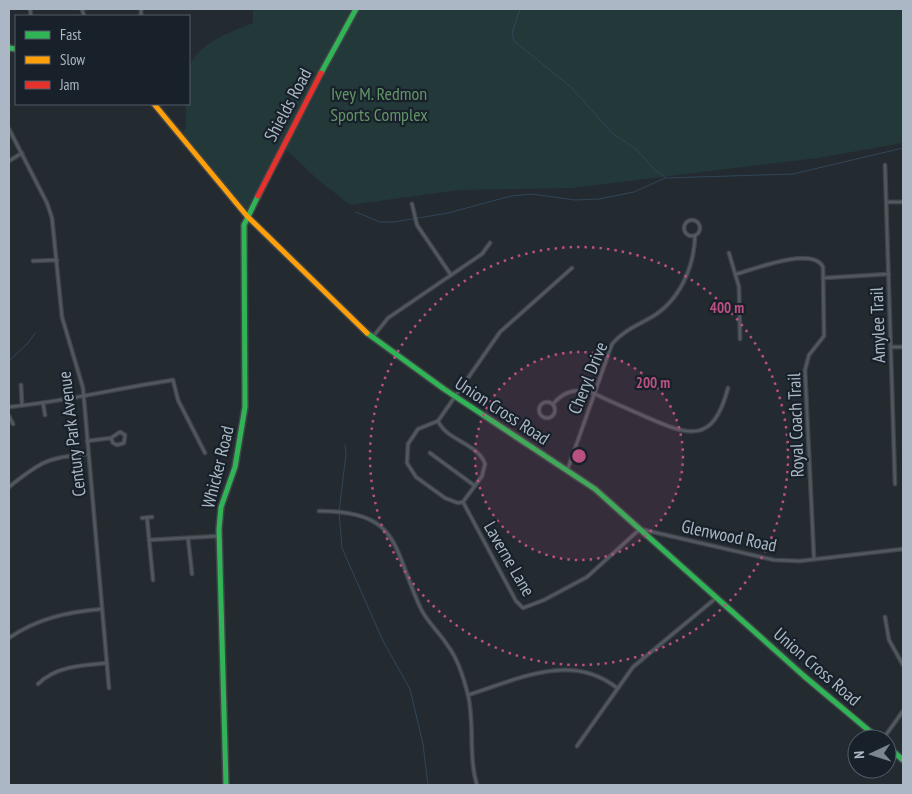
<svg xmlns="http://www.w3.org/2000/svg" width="912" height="794" font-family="'PT Sans Narrow',sans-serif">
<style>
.green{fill:#233838}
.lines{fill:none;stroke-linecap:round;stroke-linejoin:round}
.stream{stroke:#304659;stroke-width:1}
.street-casing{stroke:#3f4449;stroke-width:5}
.fast-casing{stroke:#3f4449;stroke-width:8}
.slow-casing{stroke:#3f4449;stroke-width:8}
.jam-casing{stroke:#3f4449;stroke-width:8}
.street{stroke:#525860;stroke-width:2.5}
.fast{stroke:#30b455;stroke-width:5}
.slow{stroke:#ff9f0a;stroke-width:5}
.jam{stroke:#e5322d;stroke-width:5}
.ring{fill:none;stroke:#ba5080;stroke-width:2.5;stroke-dasharray:2.5 5}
.labels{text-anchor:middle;stroke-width:4.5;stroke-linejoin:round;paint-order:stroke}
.park-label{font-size:18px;fill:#639469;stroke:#18212a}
.street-label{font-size:18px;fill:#abb7c4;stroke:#18212a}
.centre{fill:#ba5080;stroke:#18212a;stroke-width:2.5}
.ring-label{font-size:15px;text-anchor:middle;font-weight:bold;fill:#ba5080;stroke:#18212a;stroke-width:4.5;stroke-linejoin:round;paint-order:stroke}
</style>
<rect width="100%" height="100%" fill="#232a30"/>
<!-- green -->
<path class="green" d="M 253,9 L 903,9 L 903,143 L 818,158 L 572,188 L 459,190 L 350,205 L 317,179 L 291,154 L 281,148 L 247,216 L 181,136 L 186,127 L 186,104 L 189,104 C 189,93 186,78 189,68 C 197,43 231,32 253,23 Z"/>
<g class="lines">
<!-- stream -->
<g class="stream">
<path d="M 520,9 L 512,33 L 514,41 L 571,87 L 612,133 L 636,149 L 655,170 L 665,177"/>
<path d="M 356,212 L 380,222 L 394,222 L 448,213 L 511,196 L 532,194 L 575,200 L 599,199 L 634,192 L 665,178 L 793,174 L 903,148"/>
<path d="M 9,361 L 28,343 L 35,333"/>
<path d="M 345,445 L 346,454 L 339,512 L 342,548 L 383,641 L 410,689 L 423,744 L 428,785"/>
</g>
<!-- street casing -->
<g class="street-casing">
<g id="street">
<path d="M 30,9 L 31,16"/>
<path d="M 82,9 L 84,16"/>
<path d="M 141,16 L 141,9"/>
<path d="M 9,129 L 47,203 L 52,218 L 62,317 L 83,388 L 109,688"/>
<path d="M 9,161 L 22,153"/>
<path d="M 885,165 L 895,484"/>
<path d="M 887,202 L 903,202"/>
<path d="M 412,204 L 417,225 L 451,275"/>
<circle cx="692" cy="228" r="8"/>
<path d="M 729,253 L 739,287 L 740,339"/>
<path d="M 33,261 L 57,260"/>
<path d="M 737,274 C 754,269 813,246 823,267 L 824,336 L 809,355 L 805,370 L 814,559"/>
<path d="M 823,278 L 889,274"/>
<path d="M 372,338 L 388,318 L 482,254 L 490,243"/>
<path d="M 892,347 L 903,347"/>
<path d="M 21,385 L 22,405"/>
<circle cx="547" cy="410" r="8"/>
<path d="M 43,403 L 45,415"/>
<path d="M 553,404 C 564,391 575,389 591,392 C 609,401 626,408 644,416 C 689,436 713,445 728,388"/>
<path d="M 9,407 C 64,402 118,388 173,380 L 178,400 L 205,453"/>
<path d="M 9,416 L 13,424"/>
<path d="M 438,421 C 447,441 478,443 485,464 L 482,476 L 463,502 L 458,503 L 445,498 L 416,477 L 407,463 L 408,444 L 418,429 L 438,421 L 500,332 L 572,268"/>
<path d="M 87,441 L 111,438 L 120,432 L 125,435 L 124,443 L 117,445 L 113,443 L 111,438"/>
<path d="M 430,453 L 475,486"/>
<path d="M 567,471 L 612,344 C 623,331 636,326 650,318 C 679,302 694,268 695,236"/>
<path d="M 9,487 C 40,462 48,457 88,454"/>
<path d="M 463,502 L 516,601 L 523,608 L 544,600 L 587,577 L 640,529 L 774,560 L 800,561 L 903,549"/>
<path d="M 319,511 C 402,511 392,548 421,609 C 428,623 440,633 448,646 C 458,659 464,679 468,695 C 475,725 468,756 477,785"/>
<path d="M 142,518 L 152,517"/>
<path d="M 147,518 L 153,580"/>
<path d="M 188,538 L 192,574"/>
<path d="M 149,540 L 219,536"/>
<path d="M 885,617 L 889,640 L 903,665"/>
<path d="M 9,638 C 38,618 68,612 102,609"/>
<path d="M 38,684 C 56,666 83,665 107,663"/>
<path d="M 468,695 C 516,680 571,651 617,688"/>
<path d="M 883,739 L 903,711"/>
<path d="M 577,746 L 633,667 L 716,598"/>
</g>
</g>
<!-- fast casing -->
<g class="fast-casing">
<g id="fast">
<path d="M 9,48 L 16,49"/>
<path d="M 321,73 L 356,9"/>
<path d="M 367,333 L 444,389 L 595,489 L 804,676 L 879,739"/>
<path d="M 887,746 L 903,760"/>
<path d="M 226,785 L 219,529 L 221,507 L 235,467 L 245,407 L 244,225 L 258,196"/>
</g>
</g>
<!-- slow casing -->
<g class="slow-casing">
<path id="slow" d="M 154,104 L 247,216 L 367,333"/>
</g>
<!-- jam casing -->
<g class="jam-casing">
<path id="jam" d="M 258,196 L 321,73"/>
</g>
<!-- street -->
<use href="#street" class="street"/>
<!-- fast -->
<use href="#fast" class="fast"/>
<!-- slow -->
<use href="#slow" class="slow"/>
<!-- jam -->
<use href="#jam" class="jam"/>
</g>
<!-- distance rings -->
<circle cx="579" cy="456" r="104" fill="#ba5080" fill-opacity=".12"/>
<g class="ring">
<circle cx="579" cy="456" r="104"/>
<circle cx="579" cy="456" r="209"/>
</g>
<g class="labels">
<!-- park labels -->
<g class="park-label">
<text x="379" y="100">Ivey M. Redmon<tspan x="379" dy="21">Sports Complex</tspan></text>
</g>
<!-- street labels -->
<g class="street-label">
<text transform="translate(288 105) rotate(-62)" y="6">Shields Road</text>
<text transform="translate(878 325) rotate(-92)" y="6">Amylee Trail</text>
<text transform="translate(588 378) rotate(-68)" y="6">Cheryl Drive</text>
<text transform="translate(502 411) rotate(33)" y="6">Union Cross Road</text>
<text transform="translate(796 425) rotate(-92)" y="6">Royal Coach Trail</text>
<text transform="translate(72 434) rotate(-97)" y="6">Century Park Avenue</text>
<text transform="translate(218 467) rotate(-76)" y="6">Whicker Road</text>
<text transform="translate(729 536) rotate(12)" y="6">Glenwood Road</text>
<text transform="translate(509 559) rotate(60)" y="6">Laverne Lane</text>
<text transform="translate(817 667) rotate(41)" y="6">Union Cross Road</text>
</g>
</g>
<circle cx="579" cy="456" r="8" class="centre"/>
<g class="ring-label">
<text x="727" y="313">400 m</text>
<text x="653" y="388">200 m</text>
</g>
<!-- border -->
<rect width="912" height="794" fill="none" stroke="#abb7c4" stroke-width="20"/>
<!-- legend -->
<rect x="15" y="15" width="175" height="90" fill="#18212a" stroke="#535d68"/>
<rect x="25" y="31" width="25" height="8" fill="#30b455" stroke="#535d68"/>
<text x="60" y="40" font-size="15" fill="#abb7c4">Fast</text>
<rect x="25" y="56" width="25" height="8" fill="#ff9f0a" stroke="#535d68"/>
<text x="60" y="65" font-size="15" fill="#abb7c4">Slow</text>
<rect x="25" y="81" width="25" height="8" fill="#e5322d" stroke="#535d68"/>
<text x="60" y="90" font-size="15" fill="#abb7c4">Jam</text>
<!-- north arrow -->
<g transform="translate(872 754) rotate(266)"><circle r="24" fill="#18212a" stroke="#535d68"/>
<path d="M0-4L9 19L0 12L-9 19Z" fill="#7b8690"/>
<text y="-8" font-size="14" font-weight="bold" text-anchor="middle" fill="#abb7c4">N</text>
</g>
</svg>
